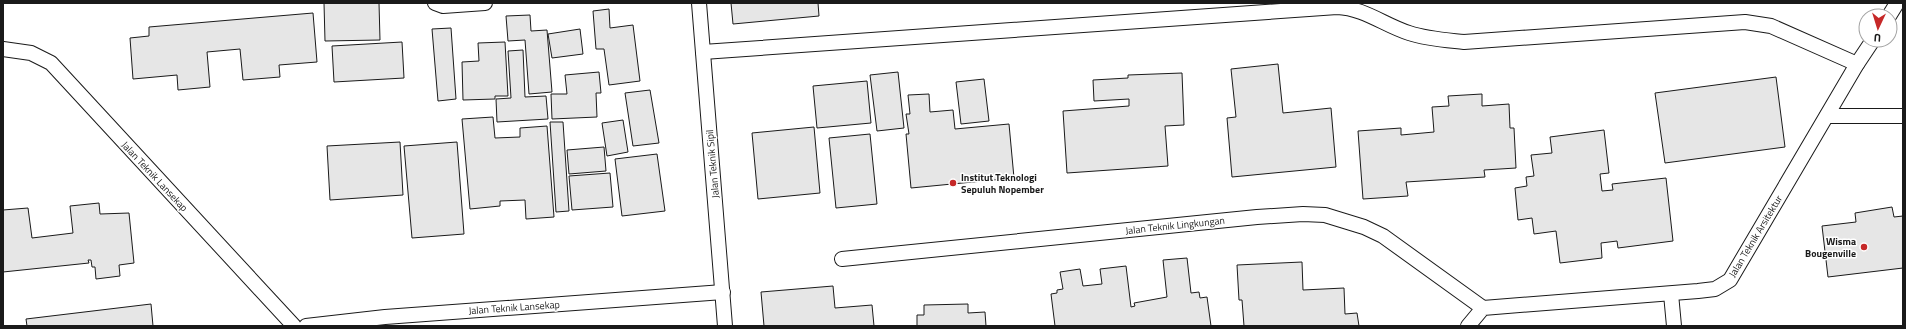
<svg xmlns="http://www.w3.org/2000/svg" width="1906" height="329" font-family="'Titillium Web',sans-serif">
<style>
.building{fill:#e6e6e6;stroke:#1a1a1a}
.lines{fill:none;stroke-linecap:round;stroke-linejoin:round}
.lane-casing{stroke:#1a1a1a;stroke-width:16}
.lane{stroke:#fff;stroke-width:14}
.poi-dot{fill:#c62828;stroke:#fff;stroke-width:1.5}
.labels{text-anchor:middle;stroke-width:3;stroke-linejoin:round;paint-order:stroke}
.street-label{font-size:10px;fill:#1a1a1a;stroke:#fff}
.poi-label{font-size:10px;font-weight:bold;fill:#1a1a1a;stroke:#fff;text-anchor:start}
</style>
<rect width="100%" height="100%" fill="#fff"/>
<!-- building -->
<g class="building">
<path d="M 324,3 L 379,3 L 380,40 L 325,41 Z"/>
<path d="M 731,3 L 818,3 L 819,16 L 733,24 Z"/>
<path d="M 609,9 L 610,28 L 633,25 L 640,81 L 609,85 L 604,49 L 596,49 L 593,11 Z"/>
<path d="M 313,13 L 317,62 L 279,65 L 280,77 L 243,80 L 240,49 L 207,52 L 210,87 L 178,90 L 177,75 L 133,79 L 130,38 L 149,36 L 149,27 Z"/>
<path d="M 530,15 L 531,31 L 547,30 L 552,92 L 529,94 L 525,40 L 508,41 L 506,16 Z"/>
<path d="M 451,28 L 456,99 L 438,101 L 432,29 Z"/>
<path d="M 580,29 L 583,54 L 552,58 L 548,34 Z"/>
<path d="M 402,42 L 404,78 L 334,82 L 332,46 Z"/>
<path d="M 505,42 L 508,96 L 495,96 L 495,99 L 463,100 L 462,62 L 479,61 L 478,43 Z"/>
<path d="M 523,50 L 525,97 L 546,96 L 548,119 L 497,122 L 496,99 L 511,98 L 508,51 Z"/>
<path d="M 1278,64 L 1283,113 L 1331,108 L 1336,167 L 1232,177 L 1227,118 L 1236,117 L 1231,69 Z"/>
<path d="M 599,72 L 601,93 L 596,93 L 597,117 L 552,119 L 551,94 L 567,94 L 565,75 Z"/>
<path d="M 898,72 L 904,128 L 877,131 L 870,75 Z"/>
<path d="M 1182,73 L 1184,125 L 1165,126 L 1168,166 L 1067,173 L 1063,111 L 1129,106 L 1129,99 L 1094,101 L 1093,80 L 1128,78 L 1128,75 Z"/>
<path d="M 1776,77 L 1785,147 L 1665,163 L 1655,93 Z"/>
<path d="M 984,79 L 989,121 L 961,124 L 956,82 Z"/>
<path d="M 867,81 L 871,123 L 817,128 L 813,86 Z"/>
<path d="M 650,90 L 659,143 L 633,146 L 625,93 Z"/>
<path d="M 929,94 L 930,112 L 953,110 L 955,129 L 1009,124 L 1014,178 L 911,188 L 906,134 L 909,134 L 906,114 L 910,114 L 908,95 Z"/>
<path d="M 1482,94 L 1482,106 L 1509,104 L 1510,128 L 1514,128 L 1516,168 L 1484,170 L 1485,177 L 1406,182 L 1408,196 L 1363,199 L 1358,131 L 1401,128 L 1401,135 L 1434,132 L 1432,107 L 1449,106 L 1448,96 Z"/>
<path d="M 493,117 L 495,138 L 520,137 L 520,128 L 547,126 L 554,217 L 526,219 L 525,200 L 500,201 L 500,206 L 470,209 L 462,119 Z"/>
<path d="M 623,120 L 628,152 L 607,156 L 602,123 Z"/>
<path d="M 550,122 L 563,122 L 569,211 L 556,212 Z"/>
<path d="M 814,127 L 820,193 L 758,199 L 752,133 Z"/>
<path d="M 1604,130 L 1609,173 L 1600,174 L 1602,191 L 1613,190 L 1612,184 L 1666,178 L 1673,241 L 1618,248 L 1617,241 L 1601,243 L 1602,258 L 1560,263 L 1556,231 L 1534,234 L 1532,218 L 1518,220 L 1515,188 L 1527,186 L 1526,177 L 1534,176 L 1531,155 L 1552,153 L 1550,137 Z"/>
<path d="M 870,134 L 877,204 L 836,208 L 829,138 Z"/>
<path d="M 400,142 L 403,195 L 330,200 L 327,146 Z"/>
<path d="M 457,142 L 464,234 L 412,238 L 404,146 Z"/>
<path d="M 604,147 L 606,171 L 569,174 L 567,150 Z"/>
<path d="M 657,154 L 665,211 L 622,216 L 615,159 Z"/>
<path d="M 610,173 L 613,207 L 572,210 L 569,176 Z"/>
<path d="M 99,203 L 100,214 L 129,213 L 134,263 L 119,265 L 120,276 L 96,279 L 95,267 L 92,267 L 91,260 L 88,260 L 89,263 L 3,272 L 3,210 L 28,208 L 32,238 L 73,233 L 70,206 Z"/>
<path d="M 1892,207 L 1894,217 L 1903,216 L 1903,268 L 1828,277 L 1822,226 L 1856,222 L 1855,213 Z"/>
<path d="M 1187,258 L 1191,293 L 1199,292 L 1200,298 L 1207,297 L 1211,326 L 1055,326 L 1051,294 L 1057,293 L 1057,290 L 1063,289 L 1060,272 L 1080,269 L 1083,286 L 1102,284 L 1100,269 L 1126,266 L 1131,307 L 1135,306 L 1134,303 L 1167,297 L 1163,260 Z"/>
<path d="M 1302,262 L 1303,290 L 1344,288 L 1345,314 L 1357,313 L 1359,326 L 1244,326 L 1242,300 L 1239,300 L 1237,265 Z"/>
<path d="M 833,286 L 835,308 L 872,305 L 874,326 L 764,326 L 761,292 Z"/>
<path d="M 151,304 L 153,326 L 27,326 L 26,319 Z"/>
<path d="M 968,304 L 968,313 L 985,312 L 986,326 L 917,326 L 917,315 L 924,315 L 924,305 Z"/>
</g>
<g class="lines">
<!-- lane casing -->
<g class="lane-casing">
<g id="lane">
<path d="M 435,3 L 443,6 L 485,3"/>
<path d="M 699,3 L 725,326"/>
<path d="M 1889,16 L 1897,3"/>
<path d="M 3,49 L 31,53 L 51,63 L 294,326"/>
<path d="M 703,52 L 1337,7 C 1364,8 1384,25 1409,33 C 1427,39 1445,40 1464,42 L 1745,22 L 1771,26 L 1857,64"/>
<path d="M 1827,116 L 1903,116"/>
<path d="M 842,259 L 1257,217 L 1303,214 L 1325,215 L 1364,227 L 1383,236 L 1483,308"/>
<path d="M 1671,294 L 1674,326"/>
<path d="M 306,326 L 385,317 L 723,292"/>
<path d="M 1468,326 L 1483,308 L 1698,291 L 1715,289 L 1730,280 L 1857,64 L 1873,40"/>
</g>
</g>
<!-- lane -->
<use href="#lane" class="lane"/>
</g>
<!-- markers -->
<g class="poi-dot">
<circle cx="953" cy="183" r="4"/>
<circle cx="1864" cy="247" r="4"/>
</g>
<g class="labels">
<!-- street labels -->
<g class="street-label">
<text transform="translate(712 164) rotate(-95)" y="4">Jalan Teknik Sipil</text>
<text transform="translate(155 176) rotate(47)" y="4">Jalan Teknik Lansekap</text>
<text transform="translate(1175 225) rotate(-6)" y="4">Jalan Teknik Lingkungan</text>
<text transform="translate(1755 236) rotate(-59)" y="4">Jalan Teknik Arsitektur</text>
<text transform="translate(514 307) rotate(-4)" y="4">Jalan Teknik Lansekap</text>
</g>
<!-- poi labels -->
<g class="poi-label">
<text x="961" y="181">Institut Teknologi<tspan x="961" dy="12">Sepuluh Nopember</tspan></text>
<text x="1856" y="245" text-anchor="end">Wisma<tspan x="1856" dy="12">Bougenville</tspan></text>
</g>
</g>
<!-- border -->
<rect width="1906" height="329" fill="none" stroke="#1a1a1a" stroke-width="8"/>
<!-- north arrow -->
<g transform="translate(1878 28) rotate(184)"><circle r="19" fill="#ffffff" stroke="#a3a3a3"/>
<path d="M0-3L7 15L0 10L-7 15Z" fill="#c62828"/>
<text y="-6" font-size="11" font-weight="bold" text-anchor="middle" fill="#1a1a1a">U</text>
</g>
</svg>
